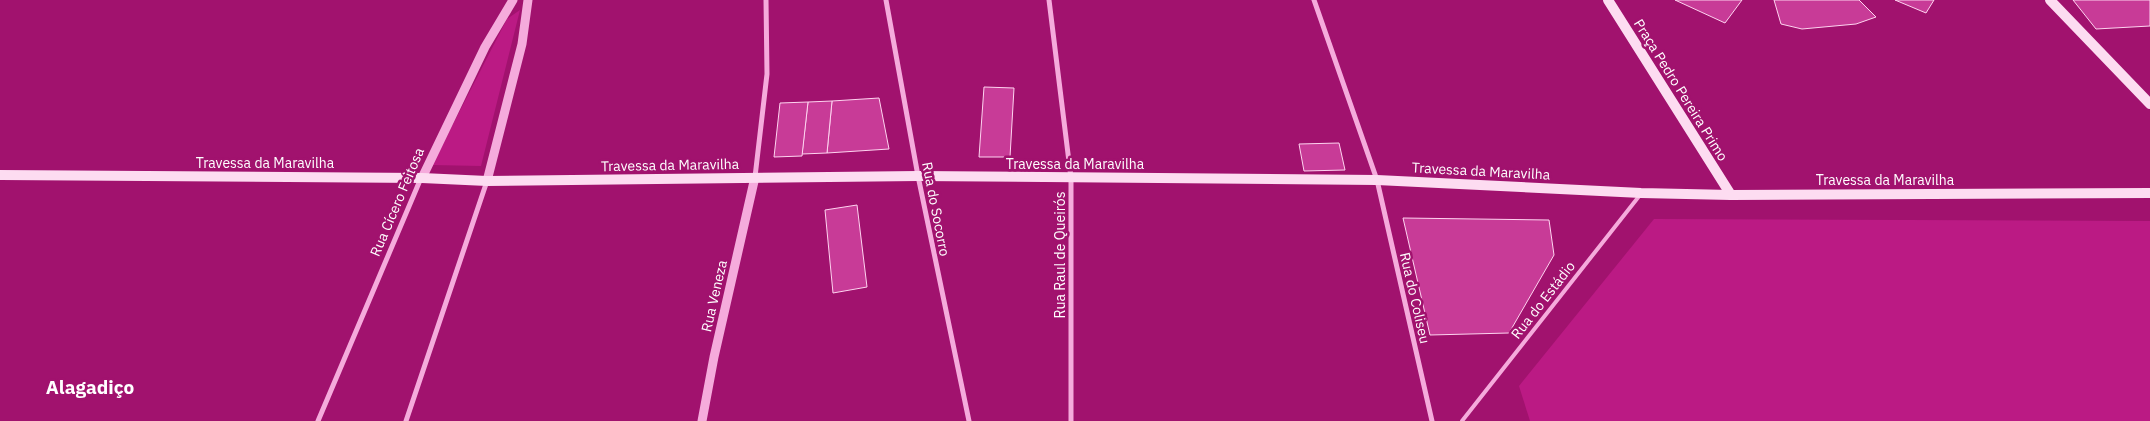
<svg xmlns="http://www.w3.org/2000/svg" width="2150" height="421" font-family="'IBM Plex Sans',sans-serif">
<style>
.green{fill:#bb1a84}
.building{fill:#c83b97;stroke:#fed4f0}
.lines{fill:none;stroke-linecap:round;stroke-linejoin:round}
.service{stroke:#f5abdc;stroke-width:4}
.minor{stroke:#f5abdc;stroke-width:5}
.tertiary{stroke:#f5abdc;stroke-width:9}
.secondary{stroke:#fddcf1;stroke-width:10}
.labels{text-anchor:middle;stroke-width:5;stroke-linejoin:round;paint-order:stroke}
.street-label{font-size:14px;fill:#fff;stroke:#a1126e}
.district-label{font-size:19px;font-weight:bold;fill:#fff;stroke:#a1126e}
</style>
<rect width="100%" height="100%" fill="#a1126e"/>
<!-- green -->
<g class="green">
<path d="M 520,10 L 481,166 L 432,165 L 507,19 Z"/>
<path d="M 1654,219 L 2150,221 L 2150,421 L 1530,421 L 1519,386 Z"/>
</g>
<!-- building -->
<g class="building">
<path d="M 1675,0 L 1742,0 L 1725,23 Z"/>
<path d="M 1774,0 L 1859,0 L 1876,17 L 1856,24 L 1802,29 L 1781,24 Z"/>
<path d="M 1895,0 L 1934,0 L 1926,13 Z"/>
<path d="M 2073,0 L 2150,0 L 2150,26 L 2096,29 Z"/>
<path d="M 984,87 L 1014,88 L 1010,157 L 979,157 Z"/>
<path d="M 879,98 L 889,149 L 827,153 L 832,101 Z"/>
<path d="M 832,101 L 827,153 L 802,154 L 808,102 Z"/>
<path d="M 808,102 L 802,156 L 774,157 L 780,103 Z"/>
<path d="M 1339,143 L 1345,170 L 1304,171 L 1299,144 Z"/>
<path d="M 857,205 L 867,287 L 833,293 L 825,210 Z"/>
<path d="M 1403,218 L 1549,220 L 1554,255 L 1509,333 L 1430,335 Z"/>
</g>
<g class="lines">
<!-- service -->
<path class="service" d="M 1462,421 L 1640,195"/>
<!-- minor -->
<g class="minor">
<path d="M 886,0 L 918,176 L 969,421"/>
<path d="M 1049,0 L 1071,178 L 1071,421"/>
<path d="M 1314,0 L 1377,180 L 1432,421"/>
<path d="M 755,177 L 767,74 L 766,0"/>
<path d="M 318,421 L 421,178"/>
<path d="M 406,421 L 487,181"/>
</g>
<!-- tertiary -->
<g class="tertiary">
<path d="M 422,178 L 485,47 L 513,0"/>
<path d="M 487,181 L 522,44 L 528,0"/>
<path d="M 702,421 L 714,357 L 755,177"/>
</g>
<!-- secondary -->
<g class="secondary">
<path d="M 1608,0 L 1731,195"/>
<path d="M 2050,0 L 2150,104"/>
<path d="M 0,175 L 422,178 L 487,181 L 918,176 L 1377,180 L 1641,193 L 1731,195 L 2150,193"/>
</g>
</g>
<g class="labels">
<!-- street labels -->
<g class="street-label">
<text transform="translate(1681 90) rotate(58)" y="5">Praça Pedro Pereira Primo</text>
<text x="265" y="168">Travessa da Maravilha</text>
<text x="1075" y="169">Travessa da Maravilha</text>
<text transform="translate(670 165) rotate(-1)" y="5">Travessa da Maravilha</text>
<text transform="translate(1481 171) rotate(3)" y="5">Travessa da Maravilha</text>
<text x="1885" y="185">Travessa da Maravilha</text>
<text transform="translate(397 202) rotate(-67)" y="5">Rua Cícero Feitosa</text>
<text transform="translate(936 209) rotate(79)" y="5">Rua do Socorro</text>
<text transform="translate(1060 255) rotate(-90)" y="5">Rua Raul de Queirós</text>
<text transform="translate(714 296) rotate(-77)" y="5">Rua Veneza</text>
<text transform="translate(1415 298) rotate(77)" y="5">Rua do Coliseu</text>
<text transform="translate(1543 300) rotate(-52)" y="5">Rua do Estádio</text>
</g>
<!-- district labels -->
<g class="district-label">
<text x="90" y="394">Alagadiço</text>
</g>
</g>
</svg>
